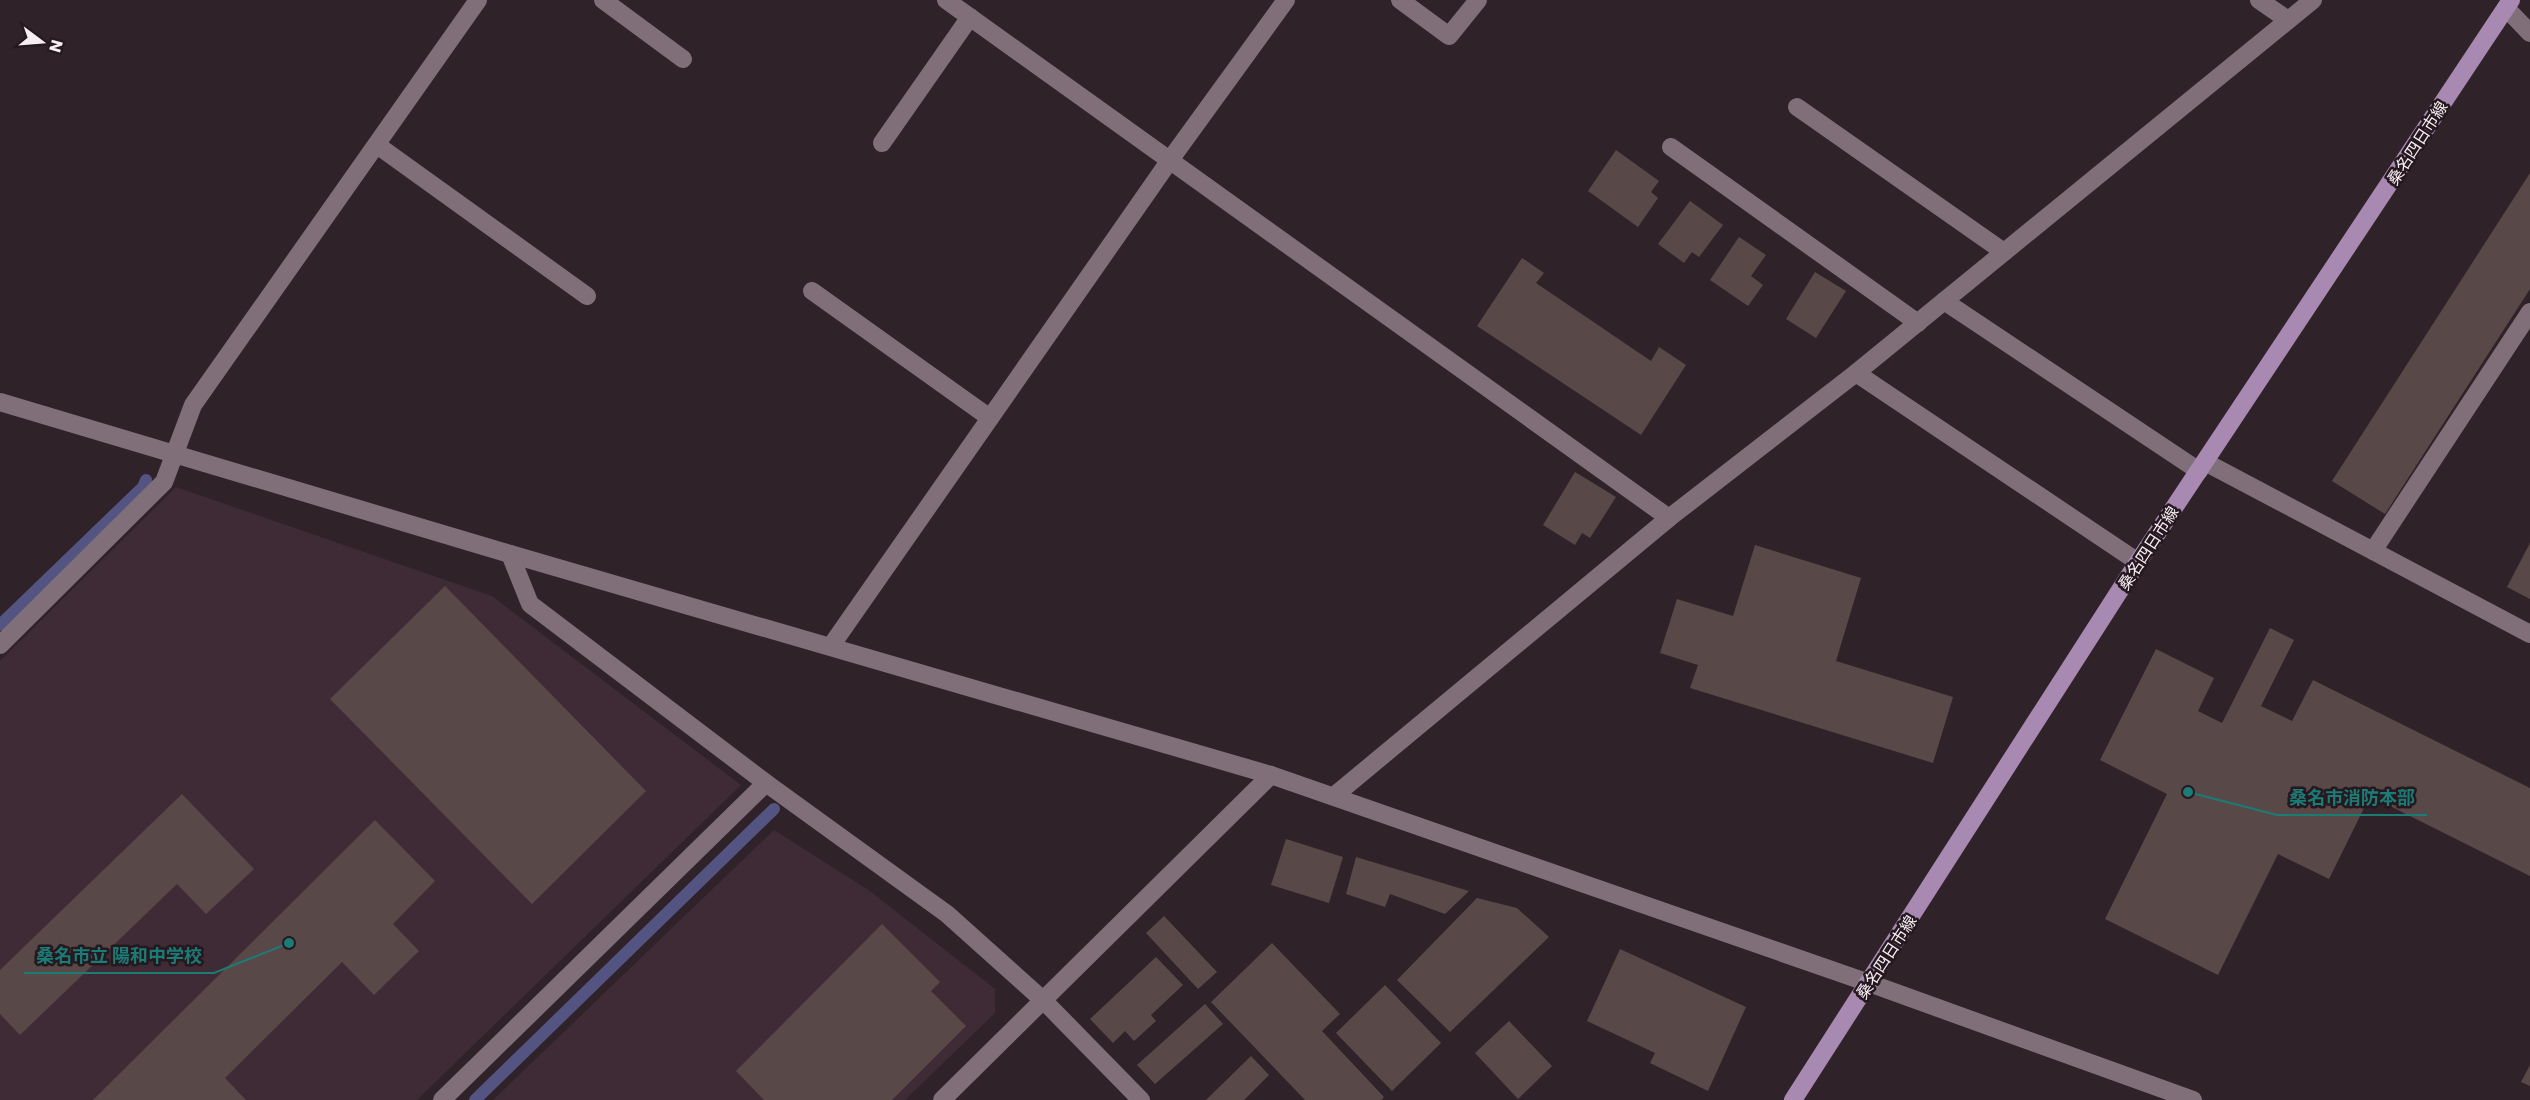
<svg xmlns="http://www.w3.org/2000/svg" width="2530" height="1100" font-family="Poppins,'Noto Sans JP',sans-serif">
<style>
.built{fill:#3e2b36}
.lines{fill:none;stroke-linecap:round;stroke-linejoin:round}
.stream{stroke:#535482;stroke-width:12}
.building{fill:#594848}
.minor{stroke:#806f78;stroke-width:18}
.major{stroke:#a889b2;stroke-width:18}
.labels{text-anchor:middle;stroke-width:5;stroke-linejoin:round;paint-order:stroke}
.street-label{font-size:16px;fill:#f7eef3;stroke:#25181f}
.leader{fill:none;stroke:#1b7c75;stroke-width:2}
.callout-dot{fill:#1b7c75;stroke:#25181f;stroke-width:2}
.callout-label{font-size:18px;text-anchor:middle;font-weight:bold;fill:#1b7c75;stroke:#25181f;stroke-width:5;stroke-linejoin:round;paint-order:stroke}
</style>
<rect width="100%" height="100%" fill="#2f2229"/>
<!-- built -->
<g class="built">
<path d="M 176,487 L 492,596 L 741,785 L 417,1100 L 0,1100 L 0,661 Z"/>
<path d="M 774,830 L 870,891 L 995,989 L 995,1013 L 905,1100 L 493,1100 Z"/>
</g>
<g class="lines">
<!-- stream -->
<g class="stream">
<path d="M 0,625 L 143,487 L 146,480"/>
<path d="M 475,1100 L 774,809"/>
</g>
</g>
<!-- building -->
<g class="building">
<path d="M 1616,150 L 1659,181 L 1651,192 L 1658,198 L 1638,227 L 1588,191 Z"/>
<path d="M 2530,173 L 2530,289 L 2385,514 L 2332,481 Z"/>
<path d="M 1690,201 L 1723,225 L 1699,257 L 1692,252 L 1684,263 L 1658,244 Z"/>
<path d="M 1739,237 L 1766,255 L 1751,276 L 1763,285 L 1748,306 L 1710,280 Z"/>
<path d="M 1522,258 L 1544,273 L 1536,283 L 1651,361 L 1659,347 L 1686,365 L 1641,435 L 1477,326 Z"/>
<path d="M 1815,272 L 1846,291 L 1816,338 L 1786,319 Z"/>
<path d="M 1575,472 L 1616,497 L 1590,538 L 1582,533 L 1575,545 L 1543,525 Z"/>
<path d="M 2530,543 L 2530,599 L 2507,587 Z"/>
<path d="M 1755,545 L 1861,578 L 1836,661 L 1953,697 L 1933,763 L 1690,688 L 1698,665 L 1660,653 L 1677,599 L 1733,616 Z"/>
<path d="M 445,586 L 646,791 L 532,904 L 330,699 Z"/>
<path d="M 2270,628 L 2294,640 L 2261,706 L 2292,721 L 2313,680 L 2530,788 L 2530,876 L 2370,796 L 2329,879 L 2278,854 L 2218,975 L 2105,919 L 2167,794 L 2100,760 L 2156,649 L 2214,678 L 2198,711 L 2222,723 Z"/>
<path d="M 182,794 L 254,869 L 206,914 L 177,884 L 20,1035 L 0,1014 L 0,970 Z"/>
<path d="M 375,820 L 435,881 L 393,924 L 419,951 L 374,995 L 342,962 L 225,1078 L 246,1100 L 93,1100 Z"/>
<path d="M 1286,839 L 1343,857 L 1329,903 L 1271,885 Z"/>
<path d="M 1356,857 L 1469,891 L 1445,914 L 1390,894 L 1385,907 L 1346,894 Z"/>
<path d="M 1477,898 L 1517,908 L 1549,937 L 1450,1032 L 1397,980 Z"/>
<path d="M 1164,916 L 1217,972 L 1198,989 L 1146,933 Z"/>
<path d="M 882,924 L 940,982 L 931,991 L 966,1026 L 892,1100 L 764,1100 L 736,1071 Z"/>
<path d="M 1272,943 L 1340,1014 L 1322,1031 L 1384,1097 L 1381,1100 L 1305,1100 L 1211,1002 Z"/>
<path d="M 1620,949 L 1746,1007 L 1708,1091 L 1650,1063 L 1655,1053 L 1587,1021 Z"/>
<path d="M 1156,957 L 1183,985 L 1151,1015 L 1156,1021 L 1134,1041 L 1125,1031 L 1113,1043 L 1090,1019 Z"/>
<path d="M 1385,985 L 1441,1043 L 1392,1091 L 1336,1033 Z"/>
<path d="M 1205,1004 L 1223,1024 L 1155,1084 L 1137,1065 Z"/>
<path d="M 1509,1021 L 1552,1066 L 1518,1099 L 1475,1053 Z"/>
<path d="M 1251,1056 L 1269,1075 L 1244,1100 L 1206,1100 Z"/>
<path d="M 2530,1065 L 2530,1086 L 2521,1082 Z"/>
</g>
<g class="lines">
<!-- minor -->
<g class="minor">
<path d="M 603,0 L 683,59"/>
<path d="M 946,0 L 1669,518"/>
<path d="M 1400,0 L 1449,36 L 1478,0"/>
<path d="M 2259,0 L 2288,20"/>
<path d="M 2506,8 L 2530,33"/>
<path d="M 1797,107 L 2004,252"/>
<path d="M 882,143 L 970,17"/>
<path d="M 377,145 L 587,296"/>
<path d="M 1671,147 L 1918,323"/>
<path d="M 812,291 L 990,418"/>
<path d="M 1944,301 L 2199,471"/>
<path d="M 1856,373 L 2138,562"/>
<path d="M 0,402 L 510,554 L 1271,775 L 1869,983 L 2193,1100"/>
<path d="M 2205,462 L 2530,634"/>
<path d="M 2373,551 L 2530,312"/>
<path d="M 510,554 L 530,604 L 766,783 L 947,914 L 1044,1001 L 1141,1100"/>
<path d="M 0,645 L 164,482 L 193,405 L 478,0"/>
<path d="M 831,646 L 1170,160 L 1286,0"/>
<path d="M 1334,796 L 1669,518 L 1856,373 L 2313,0"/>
<path d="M 442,1100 L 766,783"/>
<path d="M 942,1100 L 1271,775"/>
</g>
<!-- major -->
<path class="major" d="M 1793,1100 L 2138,562 L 2511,0"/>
</g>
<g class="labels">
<!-- street labels -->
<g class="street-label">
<text transform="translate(2417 143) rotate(-57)" y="6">桑名四日市線</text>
<text transform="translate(2148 548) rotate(-57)" y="6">桑名四日市線</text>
<text transform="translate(1886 957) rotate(-57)" y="6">桑名四日市線</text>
</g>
</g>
<!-- callouts -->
<path class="leader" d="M2188 792L2277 815H2427M289 943L214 973H24"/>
<g class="callout-dot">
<circle cx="2188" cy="792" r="6"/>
<circle cx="289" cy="943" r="6"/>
</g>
<g class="callout-label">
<text x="2352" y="804">桑名市消防本部</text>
<text x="119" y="962">桑名市立 陽和中学校</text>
</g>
<!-- north arrow -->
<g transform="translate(42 42) rotate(106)" stroke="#25181f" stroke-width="4.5" paint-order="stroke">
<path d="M0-4.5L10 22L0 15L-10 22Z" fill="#f7eef3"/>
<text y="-9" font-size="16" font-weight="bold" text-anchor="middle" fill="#f7eef3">N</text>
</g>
</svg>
